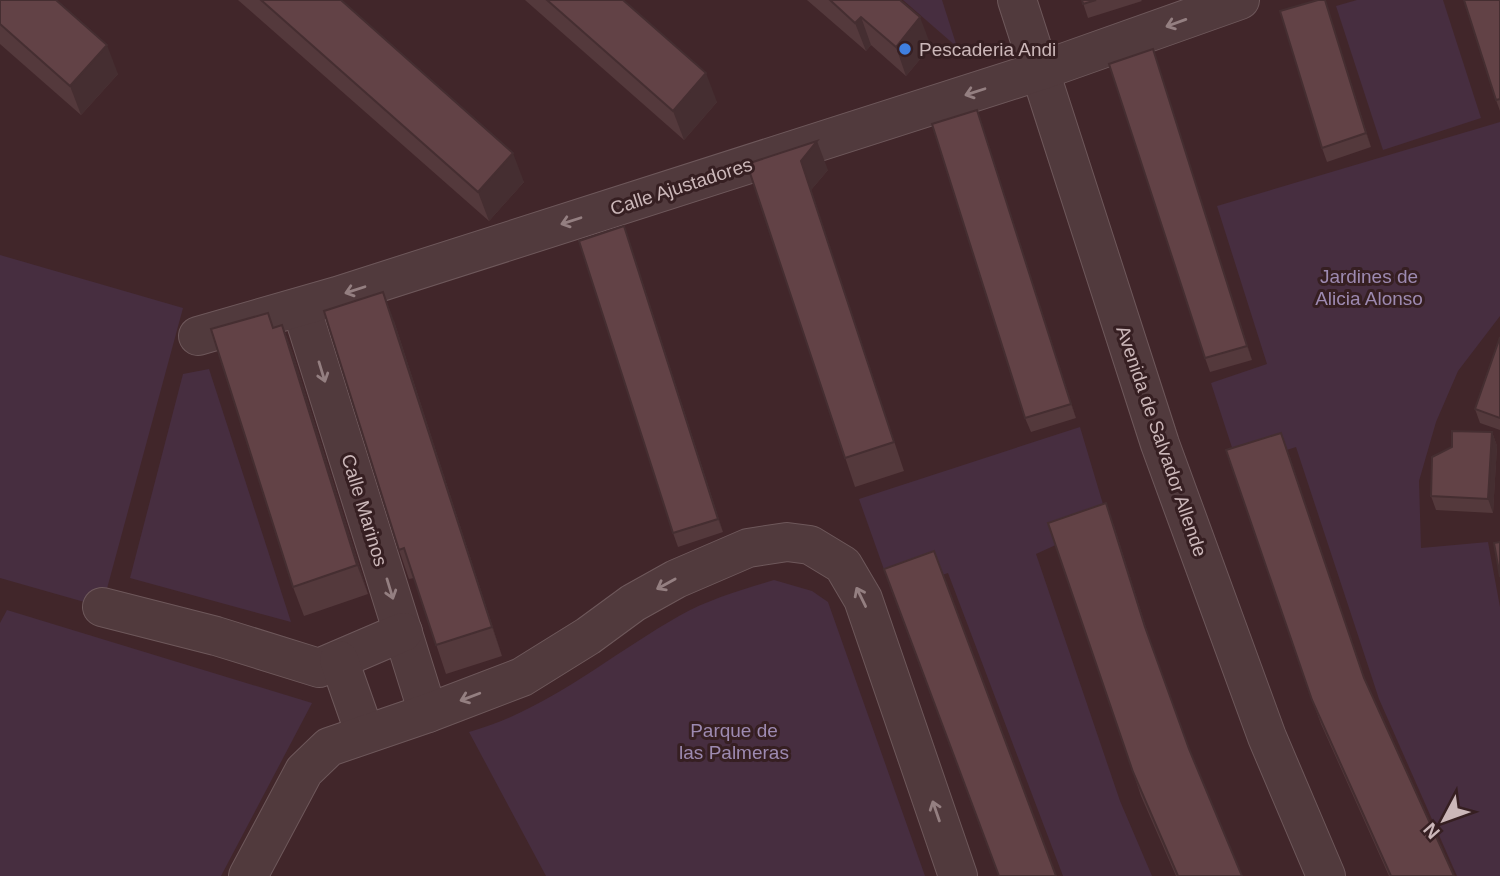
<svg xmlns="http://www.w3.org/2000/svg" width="1500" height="876" font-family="Helvetica,sans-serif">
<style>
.green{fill:#472e40}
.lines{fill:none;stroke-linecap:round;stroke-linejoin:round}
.minor-casing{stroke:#6e585b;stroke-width:40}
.minor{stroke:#513a3d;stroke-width:38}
.wall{fill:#54393c}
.shaded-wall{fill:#452e31}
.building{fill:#624246;stroke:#452e31;stroke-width:2}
.oneway{stroke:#947f81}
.shop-dot{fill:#3f7fe0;stroke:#361f22;stroke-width:2.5}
.labels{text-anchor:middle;stroke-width:6;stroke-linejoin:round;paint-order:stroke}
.poi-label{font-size:19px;fill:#cbb7b9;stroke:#361f22;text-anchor:start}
.street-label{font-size:19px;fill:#cbb7b9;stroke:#361f22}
.park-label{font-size:19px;fill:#9d8ab1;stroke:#361f22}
</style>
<rect width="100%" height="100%" fill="#41262a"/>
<!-- green -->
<g class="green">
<path d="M 903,0 L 942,0 L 957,47 Z"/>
<path d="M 1357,0 L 1443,0 L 1481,118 L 1383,150 L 1336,6 Z"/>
<path d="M 1500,122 L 1500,316 L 1458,371 L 1436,422 L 1419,481 L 1421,548 L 1488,542 L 1500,607 L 1500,876 L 1457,876 L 1379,699 L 1296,447 L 1238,466 L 1211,383 L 1267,364 L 1217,206 Z"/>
<path d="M 0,255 L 183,308 L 102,607 L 0,578 Z"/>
<path d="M 209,369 L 291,622 L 130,578 L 183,374 Z"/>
<path d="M 1080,427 L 1108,521 L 1036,554 L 1120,801 L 1152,876 L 1063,876 L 948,573 L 892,592 L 859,499 Z"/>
<path d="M 774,580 L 812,591 L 828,602 L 925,876 L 546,876 L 469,732 C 546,711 610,655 679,616 C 709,599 742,590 774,580 Z"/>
<path d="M 7,610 L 312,703 L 221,876 L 0,876 L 0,623 Z"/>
</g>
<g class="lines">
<!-- minor casing -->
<g class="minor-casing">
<g id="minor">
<path d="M 1017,0 L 1160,444 L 1267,737 L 1326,876"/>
<path d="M 301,307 L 428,713"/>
<path d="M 198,336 L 337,296 L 1040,71 L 1240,0"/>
<path d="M 102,607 L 216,636 L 319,668 L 403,632"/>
<path d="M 339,660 L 365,734"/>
<path d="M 248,876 L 304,771 L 329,747 L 428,713 L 522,677 L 588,636 L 633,603 L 676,579 L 748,548 L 787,542 L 810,545 L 843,565 L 863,599 L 958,876"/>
</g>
</g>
<!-- minor -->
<use href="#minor" class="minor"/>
</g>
<!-- wall -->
<g class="wall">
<path d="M 0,0 L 118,74 L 81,115 L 0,44 Z"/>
<path d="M 238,0 L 341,0 L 524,182 L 489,221 Z"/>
<path d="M 525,0 L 623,0 L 717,102 L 684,140 Z"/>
<path d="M 807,0 L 900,0 L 931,46 L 906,76 L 871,45 L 866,51 Z"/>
<path d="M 1082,0 L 1141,0 L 1142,1 L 1088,18 Z"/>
<path d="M 1500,0 L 1500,111 L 1496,100 Z"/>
<path d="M 1329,12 L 1371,147 L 1327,162 L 1322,148 Z"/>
<path d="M 1153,49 L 1252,360 L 1210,372 L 1205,358 Z"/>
<path d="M 977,110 L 1076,418 L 1031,432 L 1025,418 Z"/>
<path d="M 747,164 L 828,170 L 811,190 L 904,471 L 855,487 Z"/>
<path d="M 629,240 L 723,532 L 678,547 L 673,533 Z"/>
<path d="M 394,321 L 502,656 L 446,674 L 414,578 L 409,579 L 399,550 Z"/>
<path d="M 282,325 L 293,354 L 368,594 L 304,616 L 293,587 L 273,328 Z"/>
<path d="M 1500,337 L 1500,430 L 1480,423 L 1475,409 Z"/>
<path d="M 1492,432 L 1497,446 L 1493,513 L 1436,510 L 1431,496 L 1452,447 Z"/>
<path d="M 1281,433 L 1366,684 L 1454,876 L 1389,876 L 1321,724 L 1312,700 Z"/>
<path d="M 1114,526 L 1153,650 L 1189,749 L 1242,876 L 1176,876 L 1141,796 L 1133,772 Z"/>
</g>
<!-- shaded-wall -->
<g class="shaded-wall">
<path d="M 1325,0 L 1329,12 L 1371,147 L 1366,133 Z"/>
<path d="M 861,17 L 871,45 L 866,51 L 855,23 Z"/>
<path d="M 920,17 L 931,46 L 906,76 L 896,47 Z"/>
<path d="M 107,45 L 118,74 L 81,115 L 70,86 Z"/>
<path d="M 1153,49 L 1158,63 L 1252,360 L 1247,346 Z"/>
<path d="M 706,73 L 717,102 L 684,140 L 673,111 Z"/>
<path d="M 977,110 L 982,124 L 1076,418 L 1071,404 Z"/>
<path d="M 817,141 L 828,170 L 811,190 L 904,471 L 801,161 Z"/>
<path d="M 513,153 L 524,182 L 489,221 L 478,192 Z"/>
<path d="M 624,226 L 629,240 L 723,532 L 718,519 Z"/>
<path d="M 383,292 L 394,321 L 502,656 L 492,627 Z"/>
<path d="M 282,325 L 293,354 L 368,594 L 357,565 Z"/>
<path d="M 1492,432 L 1497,446 L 1493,513 L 1488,499 Z"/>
<path d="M 1281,433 L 1290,457 L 1372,702 L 1364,678 Z"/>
<path d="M 1106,503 L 1114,526 L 1153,650 L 1145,627 Z"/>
</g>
<!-- building -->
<g class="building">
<path d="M 0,0 L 56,0 L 107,45 L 70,86 L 0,24 Z"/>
<path d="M 261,0 L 341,0 L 513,153 L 478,192 Z"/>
<path d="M 547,0 L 623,0 L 706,73 L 673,111 Z"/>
<path d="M 830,0 L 900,0 L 920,17 L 896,47 L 861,17 L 855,23 Z"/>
<path d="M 1082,0 L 1096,0 L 1083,4 Z"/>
<path d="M 1318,0 L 1325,0 L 1366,133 L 1322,148 L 1280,11 Z"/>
<path d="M 1464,0 L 1500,0 L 1500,99 L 1496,100 Z"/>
<path d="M 1153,49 L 1247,346 L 1205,358 L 1109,64 Z"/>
<path d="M 977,110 L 1071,404 L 1025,418 L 932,124 Z"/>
<path d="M 817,141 L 801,161 L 894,442 L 845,458 L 747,164 Z"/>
<path d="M 624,226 L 718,519 L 673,533 L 579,241 Z"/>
<path d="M 383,292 L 492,627 L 436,645 L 404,548 L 399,550 L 324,311 Z"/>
<path d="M 268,313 L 273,328 L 282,325 L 357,565 L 293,587 L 211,329 Z"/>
<path d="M 1500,337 L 1500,418 L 1475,409 Z"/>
<path d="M 1452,431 L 1492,432 L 1488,499 L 1431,496 L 1432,457 L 1452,447 Z"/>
<path d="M 1281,433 L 1364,678 L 1454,876 L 1391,876 L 1312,700 L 1226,450 Z"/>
<path d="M 1106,503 L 1145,627 L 1189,749 L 1242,876 L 1178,876 L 1133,772 L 1048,523 Z"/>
<path d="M 1500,542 L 1500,577 L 1494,543 Z"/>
<path d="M 934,551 L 1056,876 L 999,876 L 884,569 Z"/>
</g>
<!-- one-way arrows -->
<defs><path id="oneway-shaft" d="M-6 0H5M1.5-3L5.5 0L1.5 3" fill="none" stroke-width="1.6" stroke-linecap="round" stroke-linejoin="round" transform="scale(1.75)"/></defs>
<g class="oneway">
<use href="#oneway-shaft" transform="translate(1176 23) rotate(160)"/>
<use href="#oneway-shaft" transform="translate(975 92) rotate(162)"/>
<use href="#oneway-shaft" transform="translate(571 221) rotate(162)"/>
<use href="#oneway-shaft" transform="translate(355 290) rotate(162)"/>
<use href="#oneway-shaft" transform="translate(322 372) rotate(73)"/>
<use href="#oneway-shaft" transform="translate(666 584) rotate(151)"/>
<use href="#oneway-shaft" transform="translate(390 589) rotate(73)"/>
<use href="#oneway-shaft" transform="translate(861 597) rotate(-116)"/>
<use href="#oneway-shaft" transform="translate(470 697) rotate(159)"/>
<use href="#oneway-shaft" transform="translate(936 811) rotate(-109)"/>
</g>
<!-- markers -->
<circle class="shop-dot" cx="905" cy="49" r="7"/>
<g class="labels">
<!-- poi labels -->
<g class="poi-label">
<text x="919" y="56">Pescaderia Andi</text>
</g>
<!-- street labels -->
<g class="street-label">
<text transform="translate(681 186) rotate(-18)" y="7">Calle Ajustadores</text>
<text transform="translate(1162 441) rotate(71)" y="7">Avenida de Salvador Allende</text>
<text transform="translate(365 510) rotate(73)" y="7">Calle Marinos</text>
</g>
<!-- park labels -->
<g class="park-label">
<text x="1369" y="283">Jardines de<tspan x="1369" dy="22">Alicia Alonso</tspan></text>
<text x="734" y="737">Parque de<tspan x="734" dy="22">las Palmeras</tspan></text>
</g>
</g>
<!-- north arrow -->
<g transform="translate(1444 820) rotate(229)" stroke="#361f22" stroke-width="5" paint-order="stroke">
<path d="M0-5L12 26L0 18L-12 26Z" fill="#cbb7b9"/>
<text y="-10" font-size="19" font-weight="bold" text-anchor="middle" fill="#cbb7b9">N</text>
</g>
</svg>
